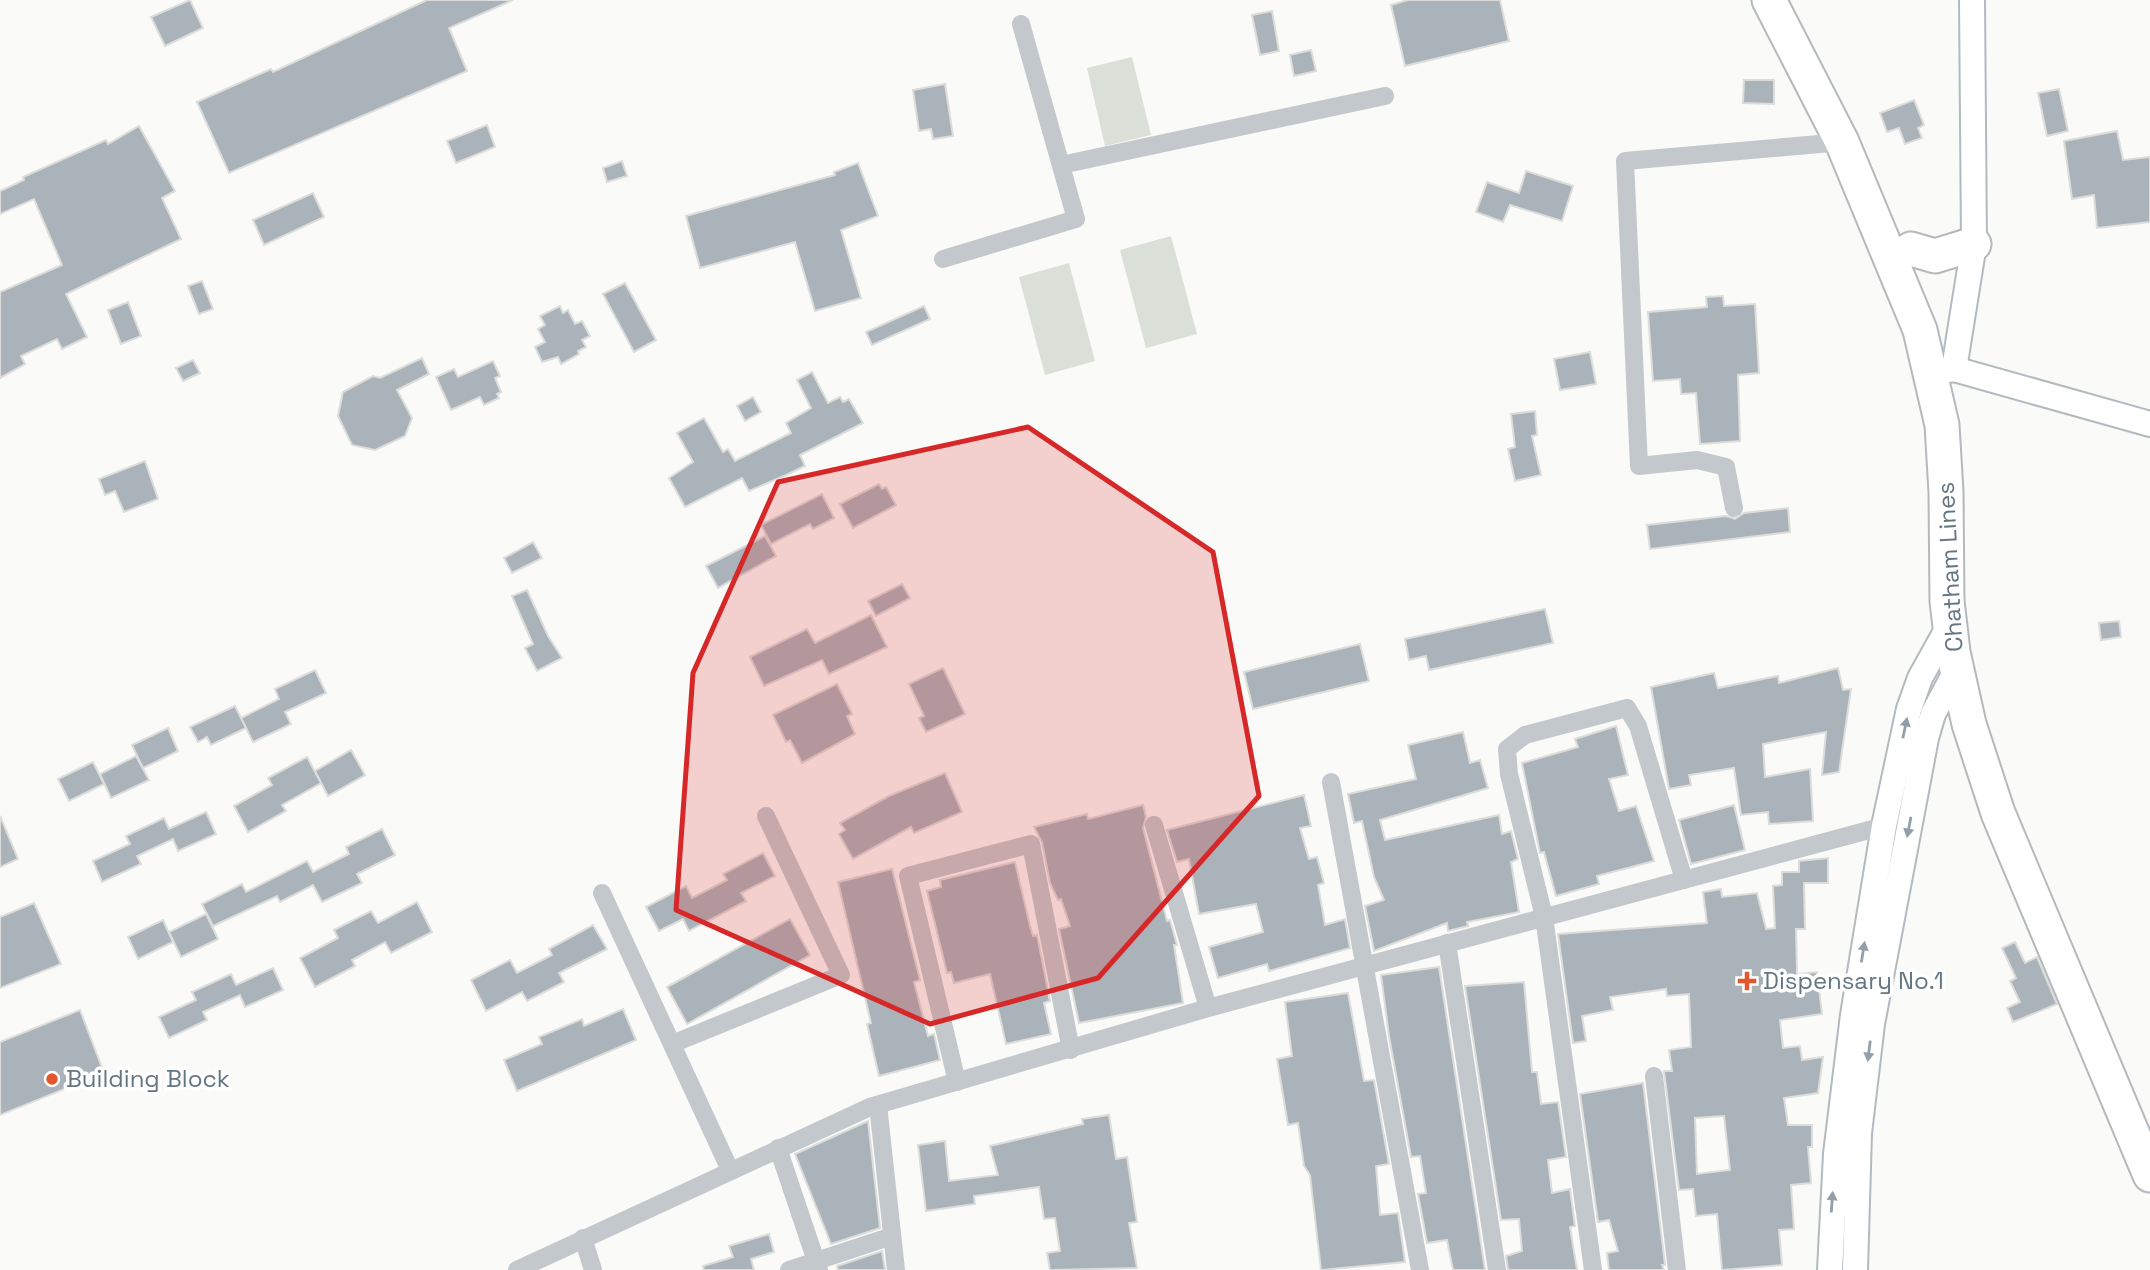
<svg xmlns="http://www.w3.org/2000/svg" width="2150" height="1270" font-family="'Space Grotesk',sans-serif">
<style>
.pitch{fill:#dadfd7}
.building{fill:#aab3b9;stroke:#dcdcda;stroke-width:2;fill-rule:evenodd}
.lines{fill:none;stroke-linecap:round;stroke-linejoin:round}
.secondary-casing{stroke:#b3babf;stroke-width:28}
.highway-casing{stroke:#b4b9bd;stroke-width:37}
.street{stroke:#c3c8cc;stroke-width:18}
.secondary{stroke:#fff;stroke-width:24}
.highway{stroke:#fff;stroke-width:33}
.oneway{fill:#939fa8}
.marked{fill:#d62828;fill-opacity:0.2;stroke:#d62828;stroke-width:5;stroke-linejoin:round}
.poi-dot{fill:#e4572e;stroke:#fff;stroke-width:2.5}
.labels{text-anchor:middle;stroke-width:7;stroke-linejoin:round;paint-order:stroke}
.street-label{font-size:24px;fill:#657683;stroke:#fff}
.poi-label{font-size:24px;fill:#657683;stroke:#fff;text-anchor:start}
</style>
<rect width="100%" height="100%" fill="#fafaf8"/>
<!-- pitch -->
<g class="pitch">
<path d="M 1132,57 L 1151,135 L 1105,146 L 1087,68 Z"/>
<path d="M 1171,236 L 1197,334 L 1146,348 L 1120,250 Z"/>
<path d="M 1069,263 L 1095,361 L 1045,375 L 1019,277 Z"/>
</g>
<!-- building -->
<g class="building">
<path d="M 190,0 L 203,28 L 165,46 L 151,17 Z"/>
<path d="M 427,0 L 513,0 L 449,28 L 467,71 L 229,173 L 197,102 L 271,69 L 273,72 Z"/>
<path d="M 1408,0 L 1500,0 L 1509,41 L 1405,66 L 1391,5 Z"/>
<path d="M 1272,11 L 1279,51 L 1260,55 L 1252,15 Z"/>
<path d="M 1311,50 L 1316,71 L 1294,76 L 1290,55 Z"/>
<path d="M 1744,80 L 1774,80 L 1774,104 L 1743,103 Z"/>
<path d="M 945,84 L 953,136 L 933,139 L 931,129 L 919,131 L 913,90 Z"/>
<path d="M 2059,89 L 2068,131 L 2047,136 L 2038,93 Z"/>
<path d="M 1914,100 L 1924,125 L 1918,128 L 1922,138 L 1905,144 L 1899,128 L 1887,132 L 1880,113 Z"/>
<path d="M 487,125 L 495,147 L 456,163 L 447,141 Z"/>
<path d="M 139,126 L 175,191 L 162,198 L 181,239 L 66,294 L 87,337 L 62,349 L 57,339 L 21,356 L 25,364 L 0,378 L 0,292 L 62,265 L 34,199 L 0,214 L 0,191 L 24,180 L 23,177 L 106,140 L 108,144 Z"/>
<path d="M 2117,131 L 2123,160 L 2150,157 L 2150,222 L 2097,228 L 2094,195 L 2072,199 L 2064,141 Z"/>
<path d="M 622,161 L 627,176 L 607,182 L 603,168 Z"/>
<path d="M 858,163 L 878,216 L 841,230 L 861,298 L 815,311 L 795,242 L 700,268 L 686,216 L 835,175 L 834,172 Z"/>
<path d="M 1526,171 L 1573,186 L 1562,221 L 1510,205 L 1503,222 L 1476,212 L 1487,182 L 1519,193 Z"/>
<path d="M 313,193 L 324,217 L 264,245 L 253,220 Z"/>
<path d="M 202,281 L 213,309 L 199,314 L 188,286 Z"/>
<path d="M 625,283 L 656,340 L 634,352 L 603,294 Z"/>
<path d="M 1723,296 L 1724,306 L 1755,304 L 1759,373 L 1738,375 L 1740,441 L 1700,444 L 1696,393 L 1681,394 L 1680,379 L 1653,381 L 1648,312 L 1707,307 L 1706,297 Z"/>
<path d="M 128,302 L 141,336 L 121,344 L 108,310 Z"/>
<path d="M 560,306 L 563,313 L 568,310 L 575,324 L 582,321 L 590,336 L 582,340 L 586,347 L 578,351 L 579,354 L 561,364 L 558,357 L 542,362 L 535,347 L 545,342 L 538,329 L 545,325 L 540,316 Z"/>
<path d="M 924,306 L 930,319 L 872,345 L 866,332 Z"/>
<path d="M 1590,352 L 1596,384 L 1560,390 L 1554,359 Z"/>
<path d="M 422,358 L 429,374 L 397,390 L 412,418 L 405,436 L 375,450 L 352,445 L 338,416 L 343,392 L 373,376 L 380,378 Z"/>
<path d="M 193,360 L 200,373 L 183,381 L 176,368 Z"/>
<path d="M 493,361 L 500,376 L 495,378 L 501,392 L 497,394 L 499,398 L 484,405 L 480,397 L 451,410 L 436,377 L 454,369 L 458,377 Z"/>
<path d="M 812,372 L 828,403 L 840,397 L 843,402 L 849,399 L 863,423 L 800,455 L 805,466 L 786,475 L 749,491 L 742,478 L 685,507 L 669,478 L 693,462 L 677,433 L 704,418 L 723,452 L 728,449 L 735,461 L 791,433 L 786,423 L 811,408 L 797,380 Z"/>
<path d="M 753,397 L 761,412 L 745,421 L 737,406 Z"/>
<path d="M 1535,411 L 1537,435 L 1532,436 L 1541,475 L 1515,481 L 1508,449 L 1515,447 L 1511,414 Z"/>
<path d="M 145,461 L 158,499 L 124,512 L 115,491 L 105,495 L 99,479 Z"/>
<path d="M 879,484 L 882,489 L 886,487 L 896,505 L 853,528 L 840,504 Z"/>
<path d="M 822,494 L 834,518 L 813,529 L 810,524 L 771,544 L 761,525 Z"/>
<path d="M 1788,508 L 1790,532 L 1650,549 L 1647,525 L 1726,516 L 1735,519 L 1744,513 Z"/>
<path d="M 765,536 L 776,556 L 718,588 L 706,566 Z"/>
<path d="M 533,542 L 542,558 L 512,573 L 504,558 Z"/>
<path d="M 902,584 L 910,598 L 876,616 L 868,601 Z"/>
<path d="M 527,590 L 548,636 L 562,658 L 537,671 L 525,648 L 533,644 L 512,596 Z"/>
<path d="M 1545,609 L 1553,643 L 1429,670 L 1426,656 L 1409,660 L 1405,639 Z"/>
<path d="M 871,615 L 887,647 L 829,674 L 822,660 L 764,686 L 750,657 L 807,629 L 815,643 Z"/>
<path d="M 2119,621 L 2121,637 L 2101,640 L 2099,623 Z"/>
<path d="M 1360,644 L 1369,681 L 1253,709 L 1244,672 Z"/>
<path d="M 943,668 L 965,714 L 926,732 L 919,718 L 924,716 L 909,684 Z"/>
<path d="M 1838,668 L 1843,690 L 1851,689 L 1839,772 L 1822,775 L 1826,732 L 1763,744 L 1765,777 L 1810,769 L 1813,821 L 1769,824 L 1768,812 L 1741,815 L 1734,768 L 1689,775 L 1691,785 L 1669,789 L 1651,687 L 1714,673 L 1718,688 L 1778,676 L 1779,683 Z"/>
<path d="M 315,670 L 326,693 L 285,712 L 291,724 L 253,742 L 241,718 L 279,699 L 275,689 Z"/>
<path d="M 837,684 L 852,714 L 847,716 L 855,734 L 802,763 L 790,740 L 786,742 L 773,715 Z"/>
<path d="M 235,706 L 246,728 L 211,745 L 207,737 L 198,742 L 190,727 Z"/>
<path d="M 1616,726 L 1628,775 L 1609,779 L 1619,811 L 1636,806 L 1654,861 L 1597,876 L 1599,884 L 1556,896 L 1544,852 L 1540,853 L 1522,763 L 1578,747 L 1575,739 Z"/>
<path d="M 168,728 L 178,751 L 143,768 L 132,745 Z"/>
<path d="M 1463,732 L 1470,763 L 1480,760 L 1488,788 L 1380,820 L 1385,840 L 1499,815 L 1502,834 L 1511,831 L 1518,859 L 1511,862 L 1519,912 L 1467,922 L 1468,926 L 1448,931 L 1447,923 L 1374,951 L 1365,906 L 1384,900 L 1374,877 L 1362,821 L 1354,823 L 1348,794 L 1416,779 L 1408,745 Z"/>
<path d="M 351,750 L 365,775 L 328,796 L 315,771 Z"/>
<path d="M 136,756 L 149,780 L 111,798 L 100,774 Z"/>
<path d="M 307,757 L 321,783 L 282,805 L 286,811 L 248,832 L 234,806 L 272,785 L 268,778 Z"/>
<path d="M 93,762 L 104,784 L 69,801 L 58,779 Z"/>
<path d="M 945,773 L 962,812 L 914,833 L 911,827 L 853,859 L 839,834 L 845,830 L 840,823 L 889,796 Z"/>
<path d="M 1304,795 L 1311,826 L 1300,828 L 1309,859 L 1317,857 L 1324,883 L 1318,885 L 1325,925 L 1345,919 L 1350,948 L 1269,971 L 1267,964 L 1218,978 L 1209,947 L 1263,932 L 1256,904 L 1199,914 L 1189,859 L 1177,862 L 1167,830 Z"/>
<path d="M 1143,805 L 1146,817 L 1143,828 L 1167,921 L 1170,920 L 1177,945 L 1174,945 L 1183,1003 L 1079,1023 L 1059,929 L 1070,926 L 1061,899 L 1058,900 L 1050,883 L 1042,842 L 1034,827 L 1087,814 L 1088,819 Z"/>
<path d="M 1734,805 L 1745,850 L 1691,864 L 1679,820 Z"/>
<path d="M 206,812 L 216,834 L 178,851 L 173,839 L 137,856 L 141,864 L 102,882 L 93,861 L 130,844 L 126,836 L 164,818 L 169,829 Z"/>
<path d="M 0,816 L 18,859 L 0,867 Z"/>
<path d="M 382,829 L 395,855 L 357,874 L 362,883 L 322,902 L 313,885 L 280,902 L 277,896 L 213,926 L 202,904 L 242,884 L 246,892 L 307,861 L 313,872 L 349,854 L 346,847 Z"/>
<path d="M 763,853 L 775,876 L 741,893 L 746,901 L 689,931 L 683,919 L 659,931 L 646,907 L 686,886 L 692,898 L 727,880 L 723,874 Z"/>
<path d="M 1828,858 L 1828,883 L 1804,883 L 1805,929 L 1796,929 L 1797,974 L 1817,972 L 1822,1014 L 1780,1020 L 1783,1048 L 1800,1046 L 1802,1060 L 1823,1057 L 1818,1093 L 1784,1098 L 1788,1125 L 1812,1125 L 1812,1147 L 1808,1147 L 1811,1183 L 1791,1185 L 1794,1229 L 1779,1230 L 1782,1265 L 1722,1270 L 1717,1214 L 1696,1216 L 1693,1189 L 1679,1190 L 1664,1071 L 1672,1071 L 1669,1050 L 1691,1047 L 1689,994 L 1667,996 L 1666,989 L 1610,997 L 1613,1010 L 1582,1016 L 1586,1041 L 1573,1043 L 1558,934 L 1707,923 L 1703,892 L 1721,889 L 1722,897 L 1757,893 L 1766,929 L 1775,928 L 1773,886 L 1782,885 L 1782,872 L 1799,872 L 1799,861 ZM 1724,1116 L 1730,1170 L 1697,1174 L 1695,1118 Z"/>
<path d="M 1015,862 L 1030,926 L 1033,936 L 1037,935 L 1050,1001 L 1044,1003 L 1051,1034 L 1006,1044 L 990,974 L 954,983 L 951,972 L 947,973 L 927,891 L 941,887 L 940,880 Z"/>
<path d="M 892,869 L 920,980 L 914,982 L 928,1036 L 934,1034 L 940,1060 L 879,1076 L 867,1024 L 871,1023 L 838,882 Z"/>
<path d="M 417,902 L 432,932 L 391,953 L 385,942 L 352,960 L 355,966 L 315,987 L 300,958 L 338,938 L 334,930 L 371,911 L 378,923 Z"/>
<path d="M 34,903 L 61,964 L 0,988 L 0,917 Z"/>
<path d="M 206,914 L 218,939 L 181,957 L 169,932 Z"/>
<path d="M 790,919 L 810,955 L 687,1024 L 667,987 Z"/>
<path d="M 163,920 L 173,942 L 138,959 L 128,937 Z"/>
<path d="M 593,925 L 607,949 L 559,973 L 564,982 L 527,1001 L 522,992 L 486,1011 L 471,980 L 510,960 L 517,973 L 552,955 L 549,949 Z"/>
<path d="M 2015,942 L 2025,963 L 2037,957 L 2057,1004 L 2013,1022 L 2007,1008 L 2020,1002 L 2010,981 L 2016,978 L 2002,948 Z"/>
<path d="M 1439,967 L 1485,1270 L 1453,1270 L 1447,1240 L 1427,1243 L 1418,1194 L 1426,1193 L 1420,1156 L 1411,1157 L 1389,1036 L 1381,975 Z"/>
<path d="M 273,968 L 283,990 L 245,1007 L 240,995 L 203,1012 L 207,1020 L 169,1038 L 159,1017 L 196,1000 L 192,992 L 231,974 L 236,985 Z"/>
<path d="M 1524,982 L 1532,1072 L 1537,1072 L 1541,1104 L 1558,1102 L 1566,1157 L 1548,1160 L 1552,1193 L 1570,1189 L 1575,1226 L 1570,1227 L 1577,1270 L 1508,1270 L 1506,1256 L 1522,1251 L 1519,1219 L 1501,1220 L 1465,986 Z"/>
<path d="M 1348,993 L 1364,1081 L 1374,1080 L 1389,1164 L 1376,1166 L 1380,1215 L 1398,1213 L 1405,1262 L 1321,1270 L 1310,1175 L 1304,1166 L 1298,1123 L 1288,1125 L 1277,1059 L 1292,1056 L 1285,1002 Z"/>
<path d="M 623,1009 L 636,1040 L 517,1091 L 504,1060 L 542,1044 L 539,1037 L 582,1019 L 584,1026 Z"/>
<path d="M 80,1010 L 104,1073 L 0,1115 L 0,1042 Z"/>
<path d="M 1643,1083 L 1665,1265 L 1662,1265 L 1664,1270 L 1609,1270 L 1607,1253 L 1618,1251 L 1609,1220 L 1598,1222 L 1580,1094 Z"/>
<path d="M 1109,1115 L 1116,1159 L 1127,1157 L 1137,1222 L 1129,1223 L 1137,1268 L 1050,1270 L 1047,1253 L 1060,1251 L 1055,1218 L 1044,1219 L 1039,1187 L 974,1196 L 975,1204 L 926,1211 L 918,1145 L 945,1141 L 949,1181 L 998,1175 L 990,1146 L 1083,1124 L 1082,1119 Z"/>
<path d="M 868,1121 L 880,1228 L 831,1244 L 795,1154 Z"/>
<path d="M 769,1234 L 774,1252 L 751,1259 L 754,1270 L 704,1270 L 703,1266 L 733,1257 L 729,1246 Z"/>
<path d="M 882,1251 L 885,1270 L 838,1270 L 837,1266 Z"/>
</g>
<g class="lines">
<!-- secondary casing -->
<g class="secondary-casing">
<g id="secondary">
<path d="M 1954,369 L 1974,244 L 1972,0"/>
<path d="M 1938,372 L 1954,369 L 2150,424"/>
<path d="M 1830,1270 L 1836,1154 L 1853,1015 L 1884,826 L 1909,709 L 1920,678 L 1950,624"/>
<path d="M 1855,1270 L 1859,1133 L 1872,1024 L 1926,738 L 1933,714 L 1957,669"/>
</g>
</g>
<!-- highway casing -->
<g class="highway-casing">
<g id="highway">
<path d="M 1769,0 L 1842,142 L 1920,330 L 1942,425 L 1946,492 L 1947,601 L 1953,652 L 1969,724 L 1998,813 L 2150,1175"/>
<path d="M 1911,249 L 1935,256 L 1974,244"/>
</g>
</g>
<!-- street -->
<g class="street">
<path d="M 1061,165 L 1385,96"/>
<path d="M 943,259 L 1076,219 L 1021,24"/>
<path d="M 1734,508 L 1726,467 L 1697,460 L 1639,466 L 1625,161 L 1842,142"/>
<path d="M 1331,782 L 1420,1270"/>
<path d="M 1154,825 L 1208,1008"/>
<path d="M 602,893 L 730,1170"/>
<path d="M 1447,943 L 1497,1270"/>
<path d="M 672,1044 L 841,975 L 766,816"/>
<path d="M 1654,1076 L 1677,1270"/>
<path d="M 957,1082 L 908,876 L 1031,844 L 1071,1050"/>
<path d="M 878,1105 L 896,1270"/>
<path d="M 778,1148 L 819,1270"/>
<path d="M 583,1238 L 593,1270"/>
<path d="M 517,1270 L 870,1107 L 1208,1008 L 1884,826"/>
<path d="M 789,1270 L 892,1236"/>
<path d="M 1593,1270 L 1544,917 L 1509,774 L 1507,749 L 1525,735 L 1627,708 L 1638,726 L 1684,880"/>
</g>
<!-- secondary -->
<use href="#secondary" class="secondary"/>
<!-- highway -->
<use href="#highway" class="highway"/>
</g>
<!-- one-way arrows -->
<defs><path id="oneway-solid" d="M-6-.8H1V-3.2L6.5 0L1 3.2V.8H-6Z" transform="scale(1.75)"/></defs>
<g class="oneway">
<use href="#oneway-solid" transform="translate(1905 728) rotate(-78)"/>
<use href="#oneway-solid" transform="translate(1909 827) rotate(101)"/>
<use href="#oneway-solid" transform="translate(1863 952) rotate(-81)"/>
<use href="#oneway-solid" transform="translate(1869 1051) rotate(97)"/>
<use href="#oneway-solid" transform="translate(1832 1202) rotate(-86)"/>
</g>
<!-- marked area -->
<path class="marked" d="M 1028,427 L 1213,552 L 1259,796 L 1098,978 L 930,1024 L 676,910 L 693,673 L 778,482 Z"/>
<!-- markers -->
<g class="poi-dot">
<path d="M1743.5 970.5h7v7h7v7h-7v7h-7v-7h-7v-7h7z"/>
<circle cx="52" cy="1079" r="7"/>
</g>
<g class="labels">
<!-- street labels -->
<g class="street-label">
<text transform="translate(1950 567) rotate(-93)" y="8">Chatham Lines</text>
</g>
<!-- poi labels -->
<g class="poi-label">
<text x="1763" y="989">Dispensary No.1</text>
<text x="66" y="1087">Building Block</text>
</g>
</g>
</svg>
